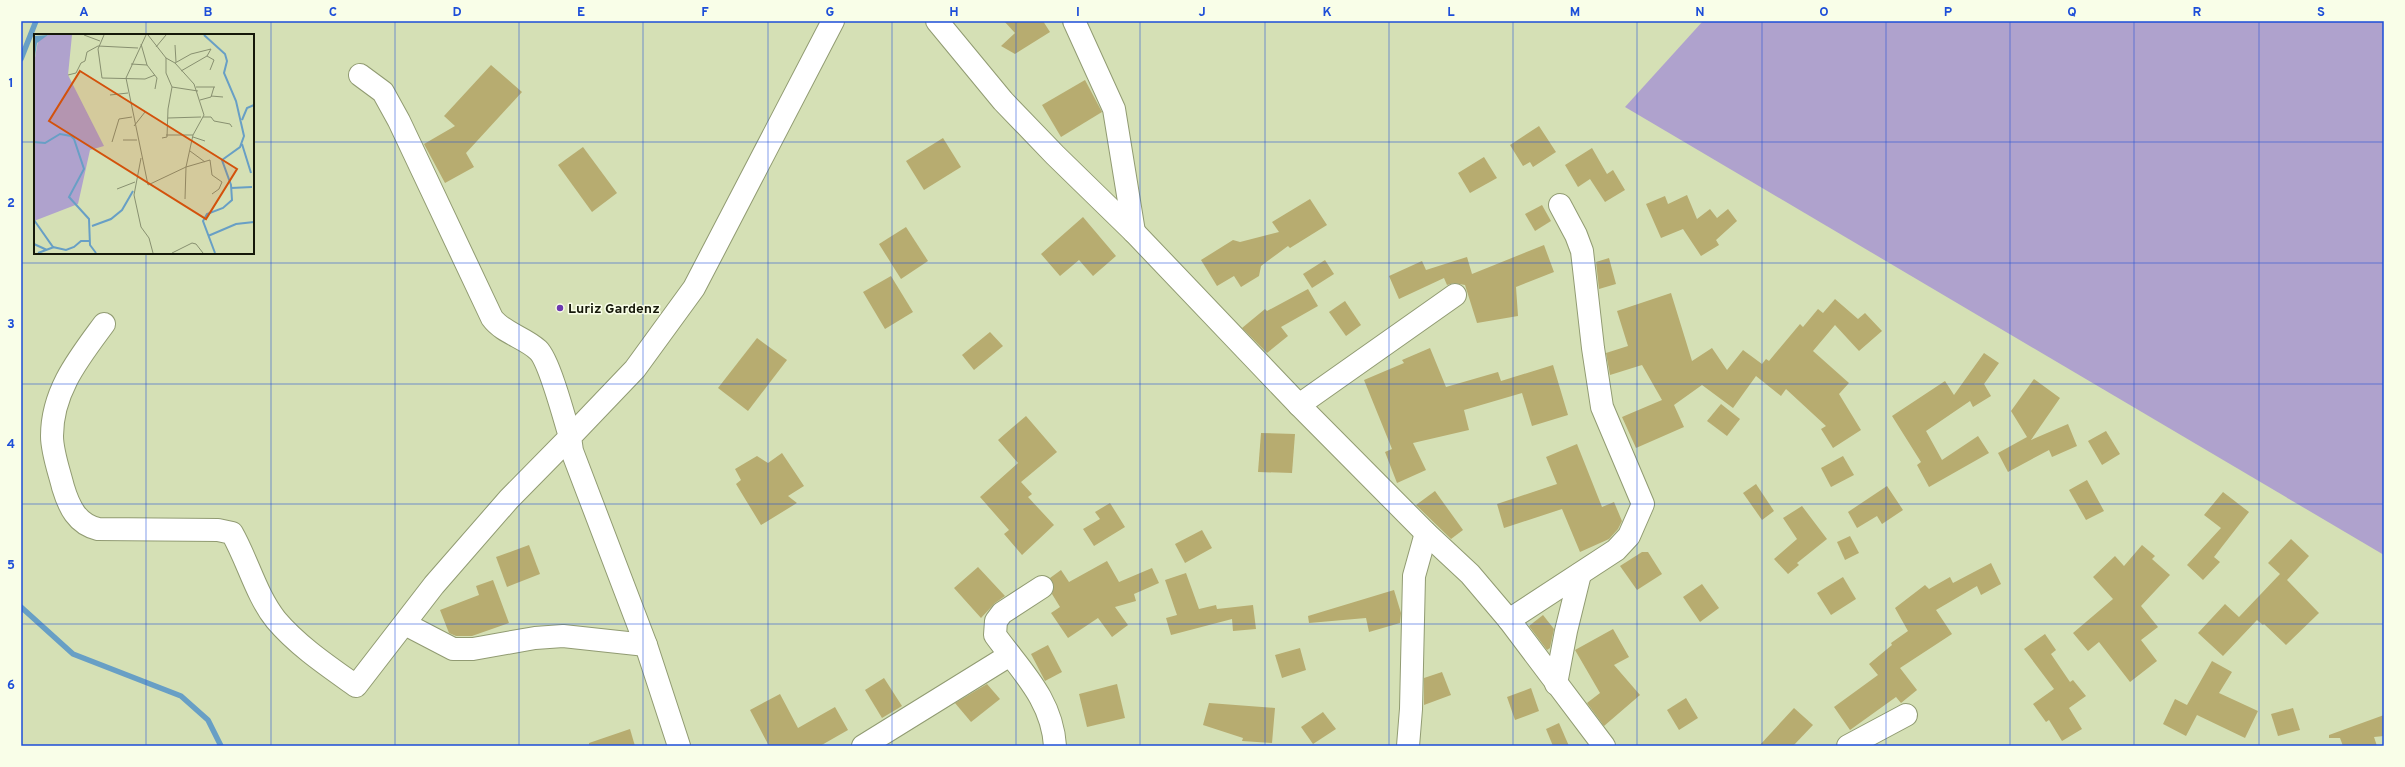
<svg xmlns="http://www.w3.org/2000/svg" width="2405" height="767" font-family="Overpass,sans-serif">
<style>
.green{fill:#afa2cd}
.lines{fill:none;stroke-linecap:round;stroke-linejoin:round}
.stream{stroke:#689fc5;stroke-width:5.5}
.building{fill:#b7ac70}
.minor-casing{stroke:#919b72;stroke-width:24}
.minor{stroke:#fff;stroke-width:22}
.grid{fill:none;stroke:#1d4ed8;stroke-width:1;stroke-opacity:0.55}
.poi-dot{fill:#6c39b0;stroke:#f9fee8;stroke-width:1.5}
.labels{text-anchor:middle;stroke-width:3;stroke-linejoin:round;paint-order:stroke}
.poi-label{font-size:14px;font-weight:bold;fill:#151809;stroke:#f9fee8;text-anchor:start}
.inset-river{fill:none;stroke:#689fc5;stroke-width:2}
.inset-road{fill:none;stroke:#889070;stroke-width:1}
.view{fill:#d3520c;fill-opacity:0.15;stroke:#d3520c;stroke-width:2}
.inset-edge{fill:none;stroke:#151809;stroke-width:2}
.neatline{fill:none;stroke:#1d4ed8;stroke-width:1.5}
.grid-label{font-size:13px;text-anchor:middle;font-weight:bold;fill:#1d4ed8}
</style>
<rect width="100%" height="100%" fill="#d5e0b5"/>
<!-- green -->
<path class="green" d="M 1703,21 L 2384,21 L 2384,555 L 1625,107 Z"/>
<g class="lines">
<!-- stream -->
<g class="stream">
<path d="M 21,59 L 36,21"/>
<path d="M 21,607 L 73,654 L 181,696 L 208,720 L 221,746"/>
</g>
</g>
<!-- building -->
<g class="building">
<path d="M 1004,21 L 1043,21 L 1050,32 L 1015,54 L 1001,46 L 1015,33 Z"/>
<path d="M 491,65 L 522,92 L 466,153 L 474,167 L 445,183 L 424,144 L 455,126 L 444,116 Z"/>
<path d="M 1085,80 L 1102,112 L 1061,137 L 1042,105 Z"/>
<path d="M 1539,126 L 1556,152 L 1533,167 L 1530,162 L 1523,166 L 1510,145 Z"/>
<path d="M 943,138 L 961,167 L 924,190 L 906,161 Z"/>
<path d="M 583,147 L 617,193 L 592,212 L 558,165 Z"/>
<path d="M 1592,148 L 1607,174 L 1613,170 L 1625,190 L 1605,202 L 1590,179 L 1578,187 L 1565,165 Z"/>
<path d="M 1484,157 L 1497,178 L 1470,193 L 1458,173 Z"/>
<path d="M 1687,195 L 1697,219 L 1710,209 L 1717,218 L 1728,209 L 1737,221 L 1716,240 L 1719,245 L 1701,256 L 1683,229 L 1661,238 L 1646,204 L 1665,196 L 1668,204 Z"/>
<path d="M 1310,199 L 1327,225 L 1290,248 L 1288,246 L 1261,266 L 1259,276 L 1241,287 L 1234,276 L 1217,286 L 1201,260 L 1233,240 L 1240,242 L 1279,232 L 1272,222 Z"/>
<path d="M 1542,205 L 1551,221 L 1535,231 L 1525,214 Z"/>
<path d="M 1083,217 L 1116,256 L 1093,276 L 1079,260 L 1060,276 L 1041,254 Z"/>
<path d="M 906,227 L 928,261 L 901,279 L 879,244 Z"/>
<path d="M 1544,245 L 1554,272 L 1516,287 L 1518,316 L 1477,323 L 1465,285 L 1454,283 L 1447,285 L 1444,278 L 1399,299 L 1389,276 L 1422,261 L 1426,270 L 1467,257 L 1472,274 Z"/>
<path d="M 1609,258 L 1616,284 L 1599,289 L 1596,262 Z"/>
<path d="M 1325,260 L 1334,274 L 1312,288 L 1303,274 Z"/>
<path d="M 891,276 L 913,312 L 885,329 L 863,292 Z"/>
<path d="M 1308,289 L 1318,306 L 1281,327 L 1288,336 L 1267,353 L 1242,328 L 1265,309 L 1267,311 Z"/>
<path d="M 1671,293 L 1692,361 L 1712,348 L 1727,370 L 1743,350 L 1762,364 L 1766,359 L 1769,361 L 1800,324 L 1803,327 L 1818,309 L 1823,313 L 1835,299 L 1858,319 L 1865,313 L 1882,331 L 1859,351 L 1835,325 L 1813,351 L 1849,383 L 1839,394 L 1861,430 L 1833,448 L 1821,429 L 1826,426 L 1786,389 L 1781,396 L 1756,376 L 1733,408 L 1702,385 L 1674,405 L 1684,427 L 1636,448 L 1622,417 L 1662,400 L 1642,365 L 1610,375 L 1606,353 L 1628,346 L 1617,311 Z"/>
<path d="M 1345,301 L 1361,325 L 1346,336 L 1329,312 Z"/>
<path d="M 990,332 L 1003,346 L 974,370 L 962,355 Z"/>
<path d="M 757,338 L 787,360 L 748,411 L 718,388 Z"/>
<path d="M 1430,348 L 1446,387 L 1498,372 L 1501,381 L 1553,365 L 1568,415 L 1532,426 L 1522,393 L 1464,410 L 1469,430 L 1413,443 L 1426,470 L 1397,483 L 1385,452 L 1392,449 L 1364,380 L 1404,363 L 1402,360 Z"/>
<path d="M 1984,353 L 1999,363 L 1984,384 L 1991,396 L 1973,407 L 1970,401 L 1926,431 L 1942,460 L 1978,436 L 1989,453 L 1929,487 L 1917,465 L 1921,462 L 1892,416 L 1945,381 L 1954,395 Z"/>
<path d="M 2034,379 L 2060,398 L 2031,440 L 2068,424 L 2077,446 L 2052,457 L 2049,450 L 2008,472 L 1998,453 L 2027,437 L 2011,411 Z"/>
<path d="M 1721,404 L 1740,419 L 1727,436 L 1707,421 Z"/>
<path d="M 1026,416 L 1057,452 L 1021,482 L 1032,494 L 1028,497 L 1054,525 L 1022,555 L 1004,534 L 1009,530 L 980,497 L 1018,463 L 998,440 Z"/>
<path d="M 2106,431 L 2120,454 L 2102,465 L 2088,441 Z"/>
<path d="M 1261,433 L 1295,434 L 1292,473 L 1258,472 Z"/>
<path d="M 1577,444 L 1602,507 L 1614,502 L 1622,521 L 1618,529 L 1609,539 L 1580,552 L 1562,509 L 1504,528 L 1497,504 L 1557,484 L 1546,457 Z"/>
<path d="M 782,453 L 804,486 L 788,496 L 797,503 L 761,525 L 736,484 L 741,480 L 735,469 L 757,456 L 768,463 Z"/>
<path d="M 1843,456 L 1854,475 L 1831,487 L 1821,468 Z"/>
<path d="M 2087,480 L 2104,511 L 2086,520 L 2069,490 Z"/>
<path d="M 1756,484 L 1774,511 L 1762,520 L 1743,493 Z"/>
<path d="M 1887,486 L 1903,510 L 1882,524 L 1877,516 L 1857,528 L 1848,512 Z"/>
<path d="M 1435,491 L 1463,530 L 1451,539 L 1416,505 Z"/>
<path d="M 2223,492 L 2249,512 L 2214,557 L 2220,562 L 2203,580 L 2187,565 L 2221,528 L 2204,515 Z"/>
<path d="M 1110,503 L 1125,527 L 1094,546 L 1083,529 L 1100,519 L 1095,512 Z"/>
<path d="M 1802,506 L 1827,539 L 1797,563 L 1799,565 L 1788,574 L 1774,559 L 1797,539 L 1783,518 Z"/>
<path d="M 1202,530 L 1212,548 L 1185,563 L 1175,544 Z"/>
<path d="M 1850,536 L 1859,553 L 1845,560 L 1837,542 Z"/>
<path d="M 2291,539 L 2309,556 L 2287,580 L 2319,613 L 2286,645 L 2264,624 L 2263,625 L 2257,620 L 2223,656 L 2198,633 L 2225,604 L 2239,617 L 2280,574 L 2268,563 Z"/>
<path d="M 529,545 L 540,574 L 507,587 L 496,557 Z"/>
<path d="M 2142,545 L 2155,556 L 2152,559 L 2170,575 L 2141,606 L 2158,627 L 2141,640 L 2157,661 L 2130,682 L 2099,642 L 2088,651 L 2073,633 L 2113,599 L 2093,577 L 2115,556 L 2124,566 Z"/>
<path d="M 1642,552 L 1648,552 L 1662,574 L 1637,590 L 1620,566 Z"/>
<path d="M 1107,561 L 1119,582 L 1152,568 L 1159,583 L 1134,594 L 1136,601 L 1115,607 L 1128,625 L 1112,637 L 1098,618 L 1068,638 L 1051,613 L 1060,607 L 1052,594 L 1054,586 L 1050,578 L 1061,570 L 1069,582 Z"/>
<path d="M 1991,563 L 2001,584 L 1981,595 L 1977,586 L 1936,610 L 1952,634 L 1900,668 L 1917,690 L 1901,703 L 1896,697 L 1850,730 L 1834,707 L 1878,675 L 1869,664 L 1892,645 L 1891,643 L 1908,631 L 1895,608 L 1925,585 L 1929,589 L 1950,577 L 1953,583 Z"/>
<path d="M 978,567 L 1005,596 L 995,603 L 981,618 L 954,588 Z"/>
<path d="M 1186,573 L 1199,609 L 1216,605 L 1217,609 L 1253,605 L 1256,629 L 1233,631 L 1232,619 L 1171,635 L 1166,618 L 1177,615 L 1165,580 Z"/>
<path d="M 1843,577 L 1856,599 L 1831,615 L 1817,593 Z"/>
<path d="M 493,580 L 509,623 L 472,636 L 456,636 L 449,633 L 440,610 L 479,595 L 476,586 Z"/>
<path d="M 1702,584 L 1719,608 L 1700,622 L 1683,597 Z"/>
<path d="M 1394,590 L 1401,613 L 1400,623 L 1369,632 L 1366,618 L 1309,623 L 1308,616 Z"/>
<path d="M 1543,615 L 1554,629 L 1550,648 L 1547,650 L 1529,626 Z"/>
<path d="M 1613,629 L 1629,657 L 1614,665 L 1640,695 L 1604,726 L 1587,703 L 1600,693 L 1575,650 Z"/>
<path d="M 2045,634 L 2056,650 L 2051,654 L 2070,682 L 2073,680 L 2086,696 L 2069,708 L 2082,729 L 2062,741 L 2049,720 L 2046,722 L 2033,704 L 2054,689 L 2024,649 Z"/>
<path d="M 1048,645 L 1062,672 L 1045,681 L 1031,654 Z"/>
<path d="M 1300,648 L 1306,670 L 1282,678 L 1275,655 Z"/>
<path d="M 2212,661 L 2232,672 L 2219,693 L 2258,711 L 2245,738 L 2197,715 L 2186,736 L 2163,724 L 2175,699 L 2187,705 Z"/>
<path d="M 1442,672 L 1451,695 L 1424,705 L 1424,678 Z"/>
<path d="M 884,678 L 902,706 L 882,718 L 865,690 Z"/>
<path d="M 987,684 L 1000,699 L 971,722 L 955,703 Z"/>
<path d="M 1117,684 L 1125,718 L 1087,727 L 1079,694 Z"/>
<path d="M 1531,688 L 1539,711 L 1515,720 L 1507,697 Z"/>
<path d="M 780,694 L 798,728 L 835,707 L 848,730 L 820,746 L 769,746 L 750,710 Z"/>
<path d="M 1686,698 L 1698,718 L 1679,730 L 1667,710 Z"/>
<path d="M 1209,703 L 1275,708 L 1272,743 L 1242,741 L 1243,738 L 1203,725 Z"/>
<path d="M 1794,708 L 1813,725 L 1793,746 L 1759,746 Z"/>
<path d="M 2293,708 L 2300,730 L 2278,736 L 2271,714 Z"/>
<path d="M 1323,712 L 1336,729 L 1313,744 L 1301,727 Z"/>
<path d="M 2384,715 L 2384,736 L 2374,737 L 2377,746 L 2343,746 L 2340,738 L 2329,738 L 2329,735 Z"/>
<path d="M 1559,723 L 1569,746 L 1553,746 L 1546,729 Z"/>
<path d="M 630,729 L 635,746 L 589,746 L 589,743 Z"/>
</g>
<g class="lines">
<!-- minor casing -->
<g class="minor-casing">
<g id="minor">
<path d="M 937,21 L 1003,101 L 1055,155 L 1134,232 L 1299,405 L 1426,533 L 1470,574 L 1509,620 L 1604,746"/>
<path d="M 1074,21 L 1114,109 L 1134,232"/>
<path d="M 104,324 C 79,358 52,391 52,436 C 52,452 59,471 63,487 C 69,507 77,524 98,529 L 218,530 L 232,533 C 248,561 256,595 276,620 C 298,646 328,666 356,686 L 434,585 L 509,499 L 570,437 C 565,420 549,360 538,350 C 524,337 503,333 492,318 L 399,121 L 383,92 L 360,75"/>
<path d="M 1299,405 L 1455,295"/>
<path d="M 1042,587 L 1002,613 L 996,621 L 995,635 C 1021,671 1052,699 1055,746"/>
<path d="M 1509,620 L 1616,550 L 1629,536 L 1643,504 L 1602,407 L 1593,348 L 1582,251 L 1576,235 L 1560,205"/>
<path d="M 405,624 L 453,649 L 473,649 L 535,638 L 563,636 L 646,645"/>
<path d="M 1556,684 L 1566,631 L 1580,574"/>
<path d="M 679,746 L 646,645 L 572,451 L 570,437 L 635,369 L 694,288 L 833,21"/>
<path d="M 863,746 L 1010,655"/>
<path d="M 1408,746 L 1411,709 L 1414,576 L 1426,533"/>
<path d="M 1848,746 L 1906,715"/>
</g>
</g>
<!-- minor -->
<use href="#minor" class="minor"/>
</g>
<!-- grid -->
<path class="grid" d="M 146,21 L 146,35M 271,21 L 271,746M 395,21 L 395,746M 519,21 L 519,746M 643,21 L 643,746M 768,21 L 768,746M 892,21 L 892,746M 1016,21 L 1016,746M 1140,21 L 1140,746M 1265,21 L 1265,746M 1389,21 L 1389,746M 1513,21 L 1513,746M 1637,21 L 1637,746M 1762,21 L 1762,746M 1886,21 L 1886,746M 2010,21 L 2010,746M 2134,21 L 2134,746M 2259,21 L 2259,746M 21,142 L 35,142M 253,142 L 2384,142M 146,253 L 146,746M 21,263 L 2384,263M 21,384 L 2384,384M 21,504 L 2384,504M 21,624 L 2384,624"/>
<!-- markers -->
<circle class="poi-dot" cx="560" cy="308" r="4"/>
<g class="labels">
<!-- poi labels -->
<g class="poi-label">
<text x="568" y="313">Luriz Gardenz</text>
</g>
</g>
<!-- overview -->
<g transform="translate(34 34)">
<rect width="220" height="220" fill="#d5e0b5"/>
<path d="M 14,1 L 38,1 L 34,41 L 70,112 L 56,116 L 44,170 L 0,187 L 0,29 L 4,7 Z" fill="#afa2cd"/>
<path d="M 14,1 L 3,9 L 0,29 L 0,2 Z" fill="#689fc5"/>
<path class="inset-river" d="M 170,1 L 191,20 L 193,27 L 190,39 L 202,67 L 210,102 L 206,113 L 188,126 L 197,151 L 198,166 L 189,174 L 173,180 L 169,187 L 181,219M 208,86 L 213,74 L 220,71M 0,108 L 11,109 L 26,100 L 37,102 L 40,105 L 50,135 L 35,163 L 55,185 L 56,211 L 62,219M 208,110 L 217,139M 197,154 L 218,153M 0,186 L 19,213 L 32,216 L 40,213 L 47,207 L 56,207M 58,192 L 77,185 L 88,176 L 99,157M 174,202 L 202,190 L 220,188M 0,210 L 13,216M 4,219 L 20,213"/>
<path class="inset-road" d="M 50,1 L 66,7M 70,1 L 64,15 L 68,44 L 111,45 L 121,41M 112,1 L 92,44 L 114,151 L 152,133 L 159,101 L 170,81 L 160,50 L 141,29 L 132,24 L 114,1M 107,10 L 113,31 L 123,44 L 121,55M 141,11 L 142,28M 122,13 L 132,1M 173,22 L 180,26 L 176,36M 132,24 L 132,39 L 138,53 L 164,57M 141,29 L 157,20 L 177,15 L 173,22 L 147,37M 97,30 L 113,31M 34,41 L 42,39 L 47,29 L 51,27 L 53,18 L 64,12 L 104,14M 162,53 L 181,53M 76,61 L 94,59M 177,62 L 189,63M 166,66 L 177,63 L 180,53M 169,83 L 177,83 L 180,87 L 196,90 L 198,93M 134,84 L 167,83M 100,92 L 111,78M 132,101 L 159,101M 159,103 L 171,107M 128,104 L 133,103 L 134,75 L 138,53M 89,106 L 103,106M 78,108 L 85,85 L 98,83M 156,117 L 171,128M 107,124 L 100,161 L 107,193 L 115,204 L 119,219M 83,155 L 101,148M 151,165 L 152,133 L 176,126 L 178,141 L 188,148 L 185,155 L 178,160M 138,219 L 158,209 L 162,210 L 169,219"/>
<path class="view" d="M 46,37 L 203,135 L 172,185 L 15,87 Z"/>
<rect width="220" height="220" class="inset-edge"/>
</g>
<!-- border -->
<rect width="2405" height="767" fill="none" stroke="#f9fee8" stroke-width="44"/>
<rect x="22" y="22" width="2361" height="723" class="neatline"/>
<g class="grid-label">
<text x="84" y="16">A</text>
<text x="208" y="16">B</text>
<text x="333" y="16">C</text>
<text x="457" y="16">D</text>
<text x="581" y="16">E</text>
<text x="705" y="16">F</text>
<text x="830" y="16">G</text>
<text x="954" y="16">H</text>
<text x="1078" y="16">I</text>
<text x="1202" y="16">J</text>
<text x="1327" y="16">K</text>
<text x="1451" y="16">L</text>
<text x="1575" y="16">M</text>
<text x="1700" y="16">N</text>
<text x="1824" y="16">O</text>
<text x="1948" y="16">P</text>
<text x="2072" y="16">Q</text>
<text x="2197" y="16">R</text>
<text x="2321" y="16">S</text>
<text x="11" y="87">1</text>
<text x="11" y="207">2</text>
<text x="11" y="328">3</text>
<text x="11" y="448">4</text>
<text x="11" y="569">5</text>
<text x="11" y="689">6</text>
</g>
</svg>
